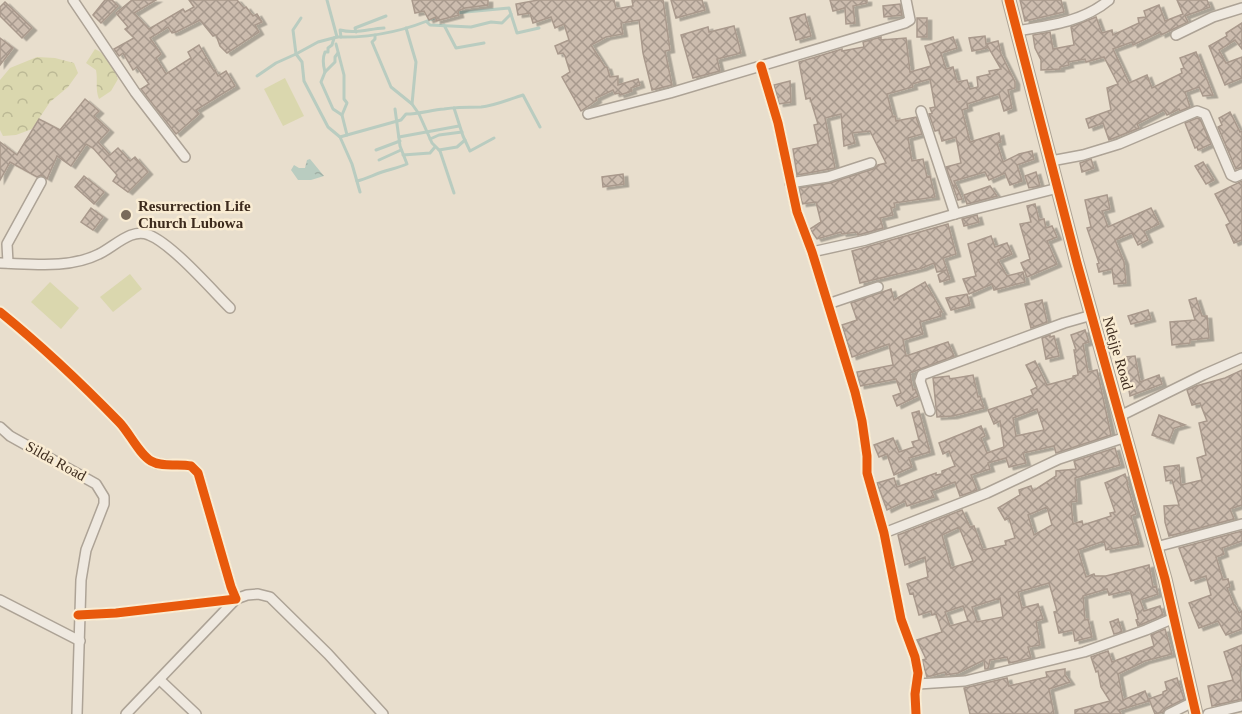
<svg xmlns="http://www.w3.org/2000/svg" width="1242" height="714" font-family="Georgia,serif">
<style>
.forest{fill:url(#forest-crowns)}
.park{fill:#dad7ae}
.water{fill:url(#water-ripples)}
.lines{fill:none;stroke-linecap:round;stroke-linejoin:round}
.stream{stroke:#b9ccc0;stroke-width:3}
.building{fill:url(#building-cross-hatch);stroke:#a9998c;stroke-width:1.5;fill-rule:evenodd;filter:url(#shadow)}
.minor-casing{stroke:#ada396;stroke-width:12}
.tertiary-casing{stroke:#ada396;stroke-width:15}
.minor{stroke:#efe9e0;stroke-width:9}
.tertiary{stroke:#efe9e0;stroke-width:12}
.cycleway-casing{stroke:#f9ecd3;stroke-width:13}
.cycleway{stroke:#e8590c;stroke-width:9}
.poi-dot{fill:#796a5b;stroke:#f9ecd3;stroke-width:2}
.labels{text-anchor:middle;stroke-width:5;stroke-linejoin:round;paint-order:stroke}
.poi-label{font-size:15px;font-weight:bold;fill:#3d2b1d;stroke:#f9ecd3;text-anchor:start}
.street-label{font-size:15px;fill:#3d2b1d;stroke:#f9ecd3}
</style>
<defs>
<pattern id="forest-crowns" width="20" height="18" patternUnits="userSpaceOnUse" patternTransform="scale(1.5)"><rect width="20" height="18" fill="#dad7ae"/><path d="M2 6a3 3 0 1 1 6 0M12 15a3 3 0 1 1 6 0" fill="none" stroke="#bcb995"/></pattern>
<pattern id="water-ripples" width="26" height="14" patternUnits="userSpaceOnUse" patternTransform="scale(1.5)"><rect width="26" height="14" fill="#b9ccc0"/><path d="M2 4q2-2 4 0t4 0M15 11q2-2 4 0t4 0" fill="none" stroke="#a0afa5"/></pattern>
<pattern id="building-cross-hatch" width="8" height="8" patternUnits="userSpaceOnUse" patternTransform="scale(1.5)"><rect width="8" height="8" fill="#ccbcae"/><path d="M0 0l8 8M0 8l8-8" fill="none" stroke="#a7998d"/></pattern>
<filter id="shadow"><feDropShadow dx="4.5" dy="2.5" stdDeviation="0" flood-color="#0004"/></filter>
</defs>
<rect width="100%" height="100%" fill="#e8decd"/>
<!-- forest -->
<g class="forest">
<path d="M 95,49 C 107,54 113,68 118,79 L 111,91 L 99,99 C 95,89 98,80 96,70 L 86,63 Z"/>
<path d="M 37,57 L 55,58 L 74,63 L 78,73 L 68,87 L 50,102 L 32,129 L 16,135 L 3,136 L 0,130 L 0,80 L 10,68 Z"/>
</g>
<!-- park -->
<g class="park">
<path d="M 285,78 L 304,116 L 283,126 L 264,89 Z"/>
<path d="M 130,274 L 142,289 L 113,312 L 100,297 Z"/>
<path d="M 50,282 L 79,308 L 61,329 L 31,302 Z"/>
</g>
<!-- water -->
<path class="water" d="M 310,159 L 324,176 L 311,180 L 298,180 L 291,170 L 294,165 L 299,168 L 305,168 L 307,160 Z"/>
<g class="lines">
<!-- stream -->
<g class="stream">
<path d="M 327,0 L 337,37 L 318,42 L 296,54 L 302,62 L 304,81 L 328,127 L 340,137 L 352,164 L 360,192"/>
<path d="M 455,13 L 509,8 L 517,33 L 539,28"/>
<path d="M 427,22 L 430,25 L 471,27 L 491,22 L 502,23 L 511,14"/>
<path d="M 444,25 L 456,48 L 484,43"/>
<path d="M 406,28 L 416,62 L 412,104"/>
<path d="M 356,32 L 355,28 L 386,16"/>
<path d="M 375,35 L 375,39 L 372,42 L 391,87 L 412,104 L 419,114 L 432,143 L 440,151 L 454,193"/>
<path d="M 337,37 C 372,38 408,30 439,16"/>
<path d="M 341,37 L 340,30 C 355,34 368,29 384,28"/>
<path d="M 336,44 L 344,75 L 344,99 L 347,103 L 342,115 L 347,135 L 340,137"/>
<path d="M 338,53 L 335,57 L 335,62 L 325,72 L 321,82 L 333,109 L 342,115"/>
<path d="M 325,72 C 323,65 322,59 325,52 L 328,52 L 328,48 L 332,45 L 334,38"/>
<path d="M 257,76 L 276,63 L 296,54 L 293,30 L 301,18"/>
<path d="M 454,108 L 463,136 L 470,151 L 494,138"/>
<path d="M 347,135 L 401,120 L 406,114 C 419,114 431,110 444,109 C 456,107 469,107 481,107 C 494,106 510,99 523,95 L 540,127"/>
<path d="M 399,137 L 459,126"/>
<path d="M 430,139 L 439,135 L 462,132"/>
<path d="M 376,150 L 400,141"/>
<path d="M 439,150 L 457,147 L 465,140"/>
<path d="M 403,155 L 430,153 L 435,147"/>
<path d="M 379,160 L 401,150"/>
<path d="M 357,181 C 366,179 373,175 382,172 C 391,169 398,168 407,164 L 400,146 L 395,109"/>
</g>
</g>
<!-- building -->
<g class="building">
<path d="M 105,0 L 112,0 L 118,6 L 101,23 L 93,15 Z"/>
<path d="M 132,0 L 156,0 L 134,13 L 149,29 L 183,9 L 185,12 L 194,7 L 189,0 L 237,0 L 244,8 L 246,7 L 253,16 L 257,14 L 262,22 L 255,25 L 259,32 L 227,53 L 220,46 L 216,35 L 213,36 L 200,20 L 176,32 L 172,33 L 168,27 L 150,38 L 161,54 L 156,58 L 166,74 L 191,58 L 188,52 L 199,45 L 214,71 L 215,70 L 218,76 L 226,71 L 235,86 L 196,110 L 199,114 L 176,134 L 141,89 L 149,84 L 137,67 L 133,70 L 123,53 L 119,56 L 114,49 L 134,38 L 125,29 L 128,27 L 116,13 Z"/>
<path d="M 412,0 L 488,0 L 488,5 L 465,8 L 458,11 L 459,15 L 436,21 L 436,17 L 429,20 L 424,11 L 415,13 Z"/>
<path d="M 538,0 L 614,0 L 616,9 L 633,6 L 632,0 L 663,0 L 670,50 L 665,51 L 672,85 L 652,90 L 643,53 L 639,20 L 621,23 L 623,34 L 606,37 L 591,45 L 605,67 L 607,67 L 610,77 L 618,76 L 618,85 L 638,79 L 640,85 L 631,88 L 632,91 L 620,95 L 619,93 L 615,94 L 613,90 L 596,98 L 597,100 L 581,111 L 562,77 L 570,72 L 565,56 L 563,53 L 558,54 L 555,46 L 569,40 L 564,24 L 555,28 L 551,17 L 533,23 L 530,13 L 518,15 L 516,4 Z"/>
<path d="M 671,0 L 702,0 L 705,10 L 676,18 Z"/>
<path d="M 830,0 L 867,0 L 867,3 L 853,6 L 855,23 L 846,24 L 845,8 L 833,11 Z"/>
<path d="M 1020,0 L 1061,0 L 1064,12 L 1025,21 Z"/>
<path d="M 1177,0 L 1207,0 L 1210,7 L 1185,16 L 1188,22 L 1161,35 L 1160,32 L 1133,45 L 1132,42 L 1113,49 L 1129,83 L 1147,75 L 1152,88 L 1182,73 L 1181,69 L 1184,68 L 1180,58 L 1196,52 L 1213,95 L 1203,96 L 1199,87 L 1185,92 L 1190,107 L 1180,111 L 1179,109 L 1167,115 L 1164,110 L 1137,124 L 1139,128 L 1109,140 L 1103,123 L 1089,128 L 1086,119 L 1111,110 L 1107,88 L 1118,84 L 1104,57 L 1086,62 L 1085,59 L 1068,62 L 1069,65 L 1060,67 L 1060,69 L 1041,70 L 1041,60 L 1035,48 L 1033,35 L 1050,32 L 1053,49 L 1074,45 L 1071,27 L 1096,17 L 1102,33 L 1112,30 L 1113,35 L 1139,23 L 1138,18 L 1146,17 L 1144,11 L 1159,5 L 1165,21 L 1183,14 Z"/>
<path d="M 5,2 L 32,28 L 22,38 L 0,16 L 0,7 Z"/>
<path d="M 900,4 L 902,15 L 884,17 L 883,6 Z"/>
<path d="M 805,14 L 811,36 L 796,40 L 790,18 Z"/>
<rect x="917" y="18" width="10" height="19"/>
<path d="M 1242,23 L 1242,49 L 1235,40 L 1219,50 L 1226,63 L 1242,57 L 1242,78 L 1225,85 L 1209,46 L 1227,36 L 1226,33 Z"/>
<path d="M 734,26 L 741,53 L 717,59 L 720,71 L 693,78 L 681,35 L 708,27 L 709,32 Z"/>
<path d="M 985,36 L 986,44 L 998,41 L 1001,54 L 1015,82 L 1015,88 L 1008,90 L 1012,108 L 1004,111 L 999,94 L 967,104 L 968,108 L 962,110 L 970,142 L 999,133 L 1001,142 L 997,143 L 1003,162 L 1019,154 L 1032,151 L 1034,159 L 1017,165 L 1022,181 L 1010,185 L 1005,173 L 989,180 L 985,172 L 954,181 L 962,199 L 958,200 L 946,167 L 961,163 L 956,137 L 942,141 L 939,130 L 935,131 L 929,114 L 932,113 L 930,108 L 935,107 L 930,79 L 912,84 L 913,87 L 887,94 L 893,117 L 895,116 L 896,121 L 916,117 L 922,134 L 908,138 L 912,161 L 923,159 L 927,177 L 930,176 L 935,197 L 894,203 L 895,207 L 891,208 L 893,215 L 880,218 L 883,228 L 858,235 L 857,232 L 842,234 L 841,232 L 817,239 L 810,229 L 821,222 L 816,202 L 802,204 L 799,188 L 830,183 L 873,169 L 878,165 L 886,163 L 870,131 L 852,133 L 855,143 L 844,146 L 841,114 L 825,118 L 835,168 L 797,175 L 793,149 L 818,144 L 814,125 L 818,124 L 810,98 L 806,99 L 799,62 L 842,49 L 842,51 L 864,47 L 863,42 L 881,37 L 881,40 L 906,38 L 910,72 L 931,66 L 925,46 L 953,37 L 957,48 L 941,53 L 946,69 L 953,67 L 957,82 L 967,80 L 970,89 L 978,87 L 977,77 L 990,74 L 989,71 L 1001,69 L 987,45 L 987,48 L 972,51 L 969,38 Z"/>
<path d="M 0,38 L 13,48 L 0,65 Z"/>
<path d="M 790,81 L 791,102 L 779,104 L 774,85 Z"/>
<path d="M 85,99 L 99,111 L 94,116 L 109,130 L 98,142 L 110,155 L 118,148 L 130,161 L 135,157 L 148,172 L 128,192 L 113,181 L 117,175 L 93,148 L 86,144 L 71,166 L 57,156 L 47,179 L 41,175 L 37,177 L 10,162 L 0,180 L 0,142 L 17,155 L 39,119 L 60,130 Z"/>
<path d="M 1230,112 L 1240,132 L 1242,131 L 1242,167 L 1236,169 L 1218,127 L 1222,125 L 1219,118 Z"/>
<path d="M 1197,118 L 1200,119 L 1211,144 L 1198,150 L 1197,147 L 1195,148 L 1185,123 Z"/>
<path d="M 1091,159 L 1094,168 L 1082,172 L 1080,163 Z"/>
<path d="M 1203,162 L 1214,180 L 1206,184 L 1195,166 Z"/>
<path d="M 1036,172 L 1040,186 L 1029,188 L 1025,176 Z"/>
<path d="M 623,174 L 624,184 L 603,187 L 602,177 Z"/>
<path d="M 84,176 L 104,192 L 94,204 L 75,187 Z"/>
<path d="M 1242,181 L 1242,240 L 1234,243 L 1226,225 L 1230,223 L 1215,194 Z"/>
<path d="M 990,186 L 997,196 L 967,204 L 964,195 Z"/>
<path d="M 1107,195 L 1110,209 L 1102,211 L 1108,227 L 1151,208 L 1159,224 L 1144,231 L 1148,240 L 1138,245 L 1132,233 L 1115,240 L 1124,262 L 1126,283 L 1114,284 L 1112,269 L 1099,272 L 1097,264 L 1099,263 L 1087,228 L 1091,227 L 1085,200 Z"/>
<path d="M 1035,204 L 1039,220 L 1044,219 L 1046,228 L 1052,226 L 1057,237 L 1047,241 L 1057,264 L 1027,277 L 1021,263 L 1030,259 L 1020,224 L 1031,222 L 1027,206 Z"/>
<path d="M 91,208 L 103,217 L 93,230 L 81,222 Z"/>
<path d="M 977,215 L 979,222 L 964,226 L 962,219 Z"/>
<path d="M 948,224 L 956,254 L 943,258 L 950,279 L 940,282 L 938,275 L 946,270 L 937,272 L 934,263 L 922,268 L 860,283 L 852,251 Z"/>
<path d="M 991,236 L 995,247 L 1007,243 L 1012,254 L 998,260 L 1007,276 L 1023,272 L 1025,282 L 994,290 L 992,284 L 969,294 L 963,279 L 976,276 L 968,244 Z"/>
<path d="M 925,282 L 942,312 L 940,312 L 941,316 L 920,322 L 923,334 L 903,340 L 906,356 L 948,342 L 954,356 L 910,373 L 911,379 L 909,380 L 911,380 L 913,390 L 915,389 L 918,396 L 897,406 L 893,396 L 901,393 L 896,379 L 860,386 L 857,372 L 893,365 L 889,344 L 852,357 L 842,325 L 857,320 L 851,303 L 891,289 L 894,300 Z"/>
<path d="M 967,294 L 970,305 L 951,310 L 946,298 Z"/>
<path d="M 1196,298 L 1202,316 L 1207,316 L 1209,338 L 1190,340 L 1190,343 L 1172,345 L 1170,322 L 1195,320 L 1189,300 Z"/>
<path d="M 1042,300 L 1047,322 L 1031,328 L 1025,304 Z"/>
<path d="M 1148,310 L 1151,319 L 1131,324 L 1128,316 Z"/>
<path d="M 1085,330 L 1089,342 L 1083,344 L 1088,372 L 1097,370 L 1111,435 L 1056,453 L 1054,446 L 1023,453 L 1026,463 L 1009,467 L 1006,458 L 988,463 L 990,469 L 971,475 L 977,490 L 960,496 L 955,482 L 931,491 L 934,497 L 907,506 L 905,501 L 887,510 L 877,483 L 894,478 L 897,487 L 936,473 L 936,475 L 942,474 L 942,471 L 955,466 L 949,451 L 943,454 L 939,443 L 981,426 L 985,436 L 981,438 L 987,453 L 1004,447 L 1000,421 L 994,424 L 988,410 L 1033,395 L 1031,390 L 1037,387 L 1026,365 L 1035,361 L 1047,385 L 1073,378 L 1073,376 L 1078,375 L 1074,350 L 1076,350 L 1071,335 ZM 1037,409 L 1044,430 L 1016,436 L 1013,418 Z"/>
<path d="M 1050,335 L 1050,337 L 1054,336 L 1059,356 L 1046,359 L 1042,338 Z"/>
<path d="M 1135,356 L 1140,382 L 1159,375 L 1162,384 L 1130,396 L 1124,361 L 1126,361 L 1126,357 Z"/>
<path d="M 1242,370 L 1242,505 L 1230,509 L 1234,519 L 1169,536 L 1165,522 L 1164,506 L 1179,505 L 1172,480 L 1166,481 L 1164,467 L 1179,465 L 1181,485 L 1202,480 L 1197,458 L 1206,455 L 1199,423 L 1207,421 L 1200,403 L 1192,405 L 1187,390 L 1196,386 L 1225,378 Z"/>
<path d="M 973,375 L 978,397 L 980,396 L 984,408 L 953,416 L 937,417 L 933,378 L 949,376 L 950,379 Z"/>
<path d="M 919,411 L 930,452 L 909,458 L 912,467 L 894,475 L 887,454 L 879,457 L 874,445 L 893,438 L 899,452 L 914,447 L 912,442 L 919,440 L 912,413 Z"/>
<path d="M 1159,415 L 1185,425 L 1174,428 L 1169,441 L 1152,435 Z"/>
<path d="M 1115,448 L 1120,465 L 1075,478 L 1077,501 L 1071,502 L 1073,524 L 1082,521 L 1083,525 L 1111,516 L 1110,513 L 1115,512 L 1105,483 L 1125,474 L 1128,483 L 1127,484 L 1136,514 L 1131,516 L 1139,544 L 1106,550 L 1104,541 L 1078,550 L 1086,577 L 1094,574 L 1095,576 L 1106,576 L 1149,565 L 1153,587 L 1156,586 L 1158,594 L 1140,600 L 1144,611 L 1160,606 L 1163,615 L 1138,626 L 1136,620 L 1138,619 L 1130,590 L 1109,595 L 1107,589 L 1083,596 L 1085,620 L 1088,619 L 1092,637 L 1075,641 L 1073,630 L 1059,633 L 1054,612 L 1057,611 L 1049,583 L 1018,592 L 1022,608 L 1038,604 L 1043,619 L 1036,621 L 1040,645 L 1028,647 L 1031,658 L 1009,663 L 1007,657 L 990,660 L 988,669 L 985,669 L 984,660 L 958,673 L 946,675 L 945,672 L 927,677 L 922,660 L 926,659 L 917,640 L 942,632 L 936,614 L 932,615 L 931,611 L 919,615 L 913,593 L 910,594 L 907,584 L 928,577 L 925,557 L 905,565 L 898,535 L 962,510 L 970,527 L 974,526 L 983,550 L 1006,545 L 1005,541 L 1015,538 L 1009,518 L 1005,520 L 998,508 L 1020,495 L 1019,490 L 1031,486 L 1033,491 L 1056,476 L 1056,471 L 1076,469 L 1074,461 ZM 1047,507 L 1052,525 L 1034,535 L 1028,515 ZM 959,527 L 973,561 L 951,568 L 942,535 ZM 1000,598 L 1003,617 L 977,622 L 972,607 ZM 963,606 L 968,621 L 950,626 L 945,612 Z"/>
<path d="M 1242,531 L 1242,541 L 1222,548 L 1224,554 L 1216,557 L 1223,580 L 1228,579 L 1230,587 L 1227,588 L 1234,605 L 1235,605 L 1239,613 L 1242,611 L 1242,629 L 1226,635 L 1218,621 L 1199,628 L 1189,603 L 1211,595 L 1206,576 L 1191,581 L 1179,548 Z"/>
<path d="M 1118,619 L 1122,632 L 1114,634 L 1110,622 Z"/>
<path d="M 1165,629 L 1172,654 L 1145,661 L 1118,674 L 1123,700 L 1145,691 L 1149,701 L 1119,710 L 1121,714 L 1075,714 L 1075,710 L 1110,701 L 1101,687 L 1098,671 L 1096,672 L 1091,657 L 1108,651 L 1112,662 L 1154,646 L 1151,635 Z"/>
<path d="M 1242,645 L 1242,667 L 1240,667 L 1242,699 L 1212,706 L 1208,686 L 1233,680 L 1224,652 Z"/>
<path d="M 1065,669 L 1065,675 L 1070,682 L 1049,689 L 1054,714 L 970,714 L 964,688 L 1007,678 L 1009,686 L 1047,677 L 1046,672 Z"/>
<path d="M 1177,678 L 1184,699 L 1166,708 L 1163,712 L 1155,714 L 1149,699 L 1163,694 L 1163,692 L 1167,690 L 1165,682 Z"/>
</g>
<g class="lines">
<!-- minor casing -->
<g class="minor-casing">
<g id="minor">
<path d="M 73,0 L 135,92 L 185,157"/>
<path d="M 1016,31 C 1048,26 1083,22 1109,0"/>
<path d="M 1176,35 L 1213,17 L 1242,8"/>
<path d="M 761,66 L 778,123 L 797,212 L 812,252 L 855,392 L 862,421 L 867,456 L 867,473 L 884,533 L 901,619 L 915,657 L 918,673 L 915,694 L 916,714"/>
<path d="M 921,111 L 955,214"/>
<path d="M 588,114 L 670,93 L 905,23 L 910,20 L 906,0"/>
<path d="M 1051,161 L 1083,155 L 1119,144 L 1197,111 L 1205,114 L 1231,175 L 1235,177 L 1242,174"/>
<path d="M 790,183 L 828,177 L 871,163"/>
<path d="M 812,252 L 866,240 L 955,214 L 1058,188"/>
<path d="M 0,263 C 33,264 69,269 99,254 C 114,247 132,227 149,235 C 172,244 211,289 230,308"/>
<path d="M 8,263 L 7,244 L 41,182"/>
<path d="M 828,304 L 878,287"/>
<path d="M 0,312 C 42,346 81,383 119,422 C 129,432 139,454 151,461 C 163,468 178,463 191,466 L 198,473 L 231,587 L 236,599 L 116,613 L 78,615"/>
<path d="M 930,411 L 920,381 L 922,375 L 1064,323 L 1092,315"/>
<path d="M 1120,416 L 1203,375 L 1242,358"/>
<path d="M 0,427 L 10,436 L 96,484 L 104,497 L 104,504 L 86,550 L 81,580 L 77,714"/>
<path d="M 884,533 L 987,493 L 1059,459 L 1126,437"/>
<path d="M 1156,547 L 1242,524"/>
<path d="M 0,600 L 80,641"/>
<path d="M 160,680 L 196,714"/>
<path d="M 918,684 L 965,681 L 1084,652 L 1146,630 L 1174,618"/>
<path d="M 126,714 L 236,599 L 247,595 L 258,594 L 270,597 L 328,654 L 383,714"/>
<path d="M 1169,714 L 1193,702"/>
<path d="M 1208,714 L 1242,706"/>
</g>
</g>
<!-- tertiary casing -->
<g class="tertiary-casing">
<path id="tertiary" d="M 1009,0 L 1077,263 L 1165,579 L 1196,714"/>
</g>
<!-- minor -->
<use href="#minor" class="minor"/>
<!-- tertiary -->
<use href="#tertiary" class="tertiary"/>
<!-- cycleway casing -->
<g class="cycleway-casing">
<g id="cycleway">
<path d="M 1009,0 L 1077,263 L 1165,579 L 1196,714"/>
<path d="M 761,66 L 778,123 L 797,212 L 812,252 L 855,392 L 862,421 L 867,456 L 867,473 L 884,533 L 901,619 L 915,657 L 918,673 L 915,694 L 916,714"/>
<path d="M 0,312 C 42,346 81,383 119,422 C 129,432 139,454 151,461 C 163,468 178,463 191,466 L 198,473 L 231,587 L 236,599 L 116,613 L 78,615"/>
</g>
</g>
<!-- cycleway -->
<use href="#cycleway" class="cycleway"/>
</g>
<!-- markers -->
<circle class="poi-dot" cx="126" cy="215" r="6"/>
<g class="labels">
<!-- poi labels -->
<g class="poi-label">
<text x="138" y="211">Resurrection Life<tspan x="138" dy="17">Church Lubowa</tspan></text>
</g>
<!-- street labels -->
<g class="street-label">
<text transform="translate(1118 353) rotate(74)" y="5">Ndejje Road</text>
<text transform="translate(56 461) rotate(29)" y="5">Silda Road</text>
</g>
</g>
</svg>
